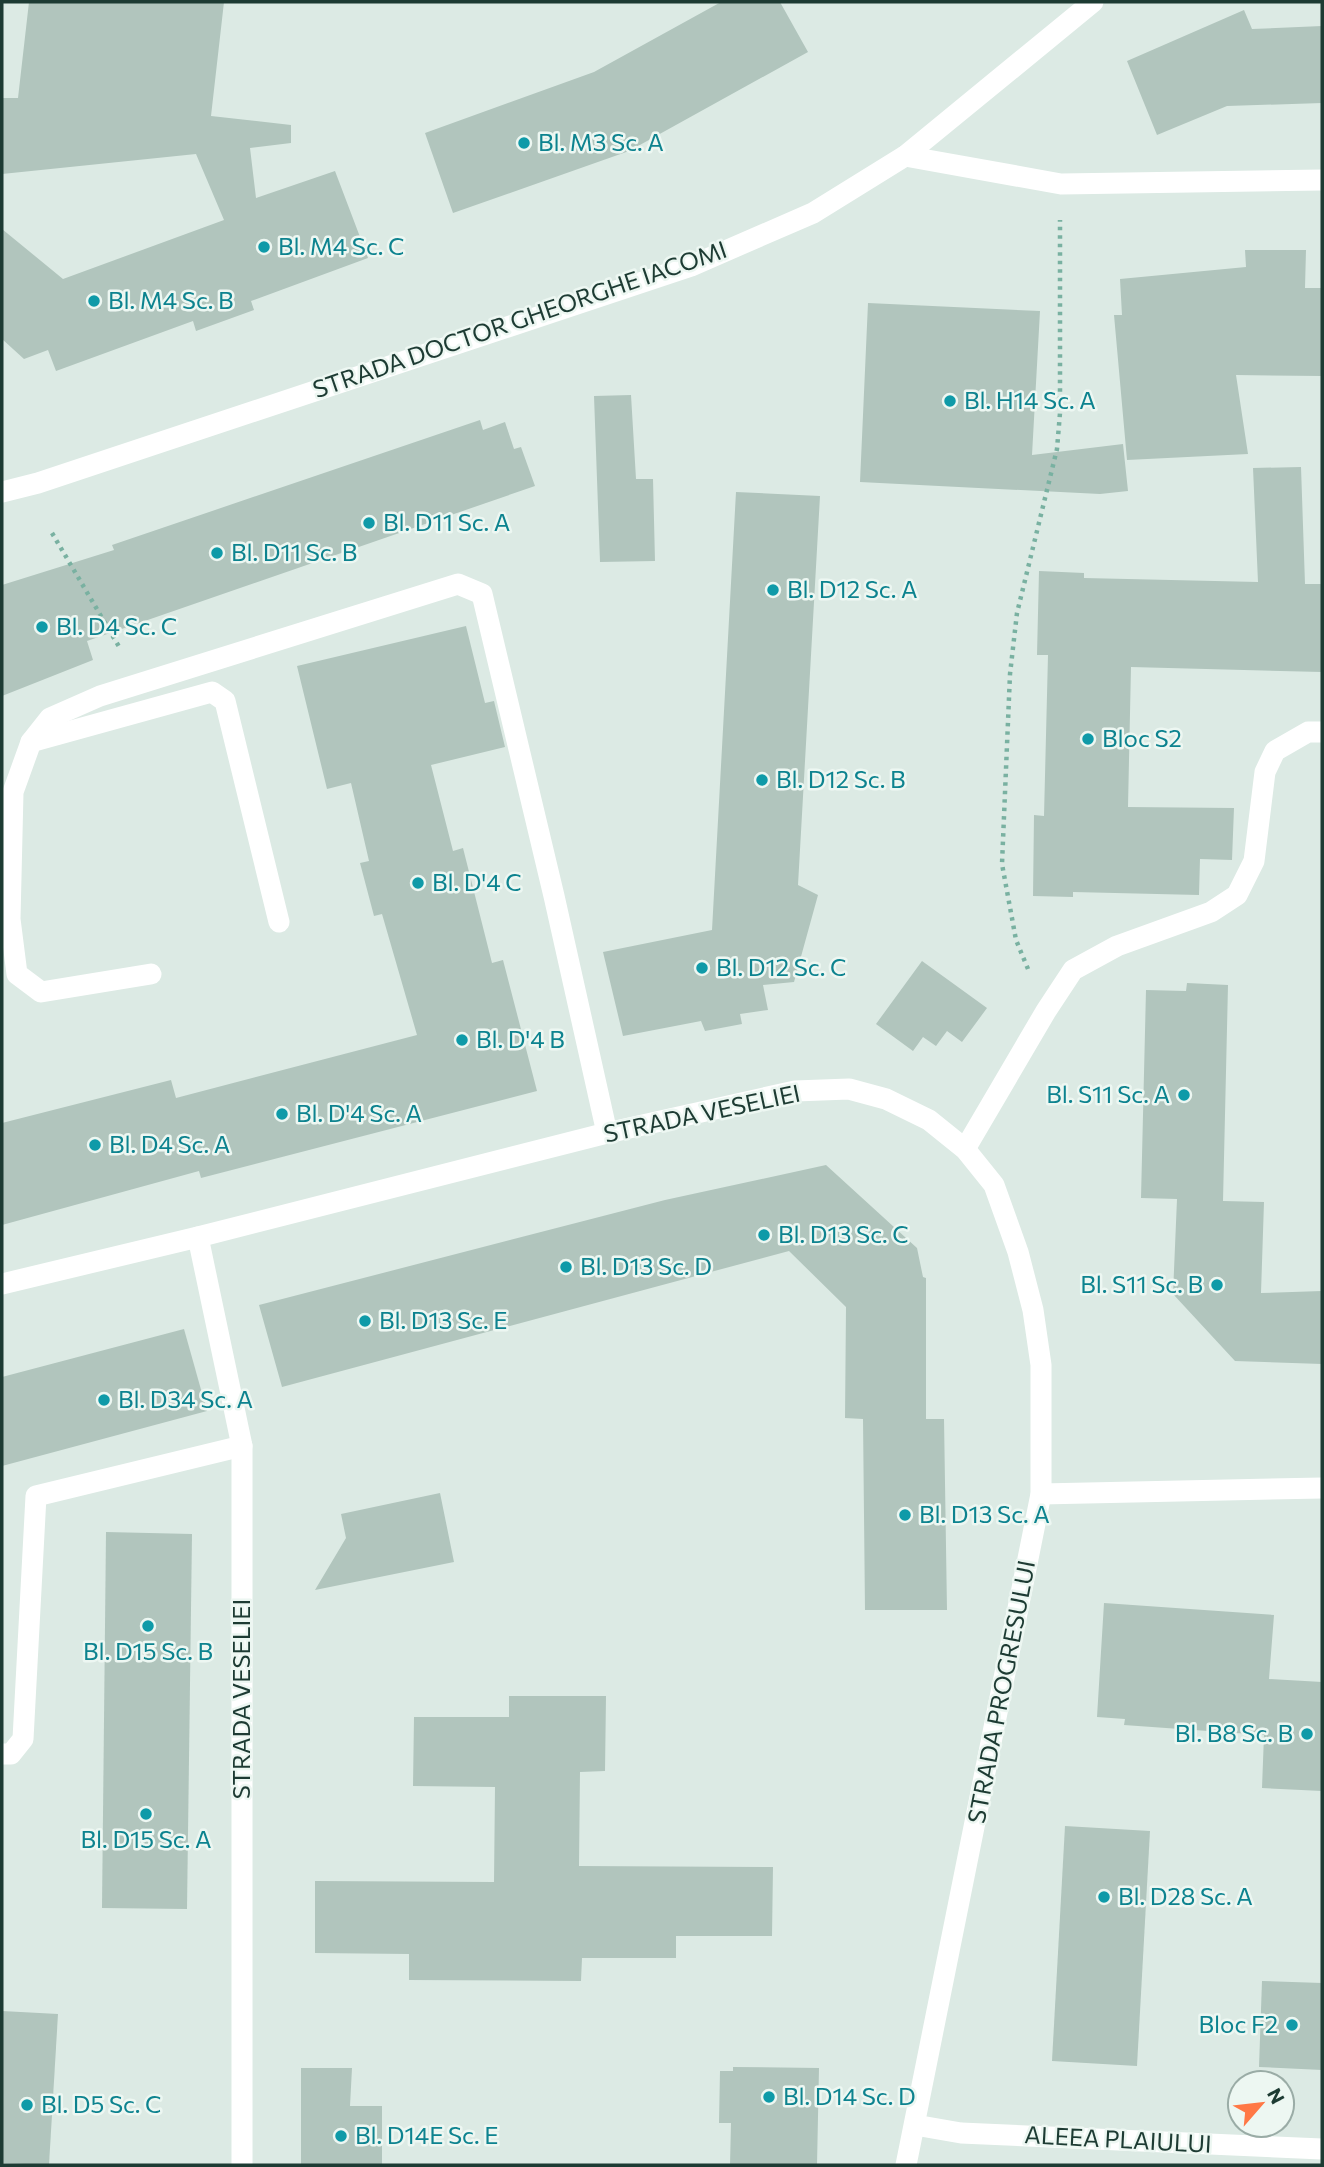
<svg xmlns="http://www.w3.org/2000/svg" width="1324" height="2167" font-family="Commissioner,sans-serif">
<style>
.building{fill:#b1c5bd}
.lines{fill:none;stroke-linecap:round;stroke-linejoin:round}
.path{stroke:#79b1a1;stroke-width:4.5;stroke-dasharray:3.5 5;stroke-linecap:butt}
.service{stroke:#fff;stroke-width:21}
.minor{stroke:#fff;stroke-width:21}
.tertiary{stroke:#fff;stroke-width:21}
.culture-dot{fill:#0f9aa8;stroke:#edf7f2;stroke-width:2.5}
.labels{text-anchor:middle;stroke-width:5;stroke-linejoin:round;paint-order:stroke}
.culture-label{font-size:24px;fill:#0d838f;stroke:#edf7f2;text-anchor:start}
.street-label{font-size:24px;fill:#1d3b33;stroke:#edf7f2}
</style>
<rect width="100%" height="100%" fill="#dceae4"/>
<!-- building -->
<g class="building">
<path d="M 29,2 L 224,2 L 211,116 L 291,125 L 291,143 L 250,148 L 256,198 L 335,171 L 368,258 L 251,301 L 254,310 L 196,331 L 193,321 L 56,371 L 48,350 L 24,359 L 2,339 L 2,229 L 63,279 L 224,220 L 196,154 L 2,174 L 2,98 L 18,98 Z"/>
<path d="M 721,2 L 780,2 L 808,52 L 629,151 L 453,213 L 425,133 L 594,72 Z"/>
<path d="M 1244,10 L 1252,29 L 1322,26 L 1322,103 L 1227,106 L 1157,135 L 1127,61 Z"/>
<path d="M 1245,250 L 1306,250 L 1305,288 L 1322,288 L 1322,376 L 1236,375 L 1248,454 L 1127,460 L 1114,315 L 1122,315 L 1120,279 L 1246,267 Z"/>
<path d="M 868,303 L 1040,311 L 1032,455 L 1123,444 L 1128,491 L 1100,494 L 860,482 Z"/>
<path d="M 631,395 L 636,479 L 653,479 L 655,561 L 600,562 L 594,396 Z"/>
<path d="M 480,420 L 483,430 L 505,422 L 514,449 L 521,447 L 535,486 L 87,641 L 93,660 L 2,696 L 2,585 L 114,550 L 112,545 Z"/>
<path d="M 1301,467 L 1305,584 L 1322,584 L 1322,672 L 1131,667 L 1128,807 L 1234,808 L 1232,860 L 1200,859 L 1199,895 L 1073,892 L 1073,897 L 1033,896 L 1034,815 L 1044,816 L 1048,655 L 1037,655 L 1039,571 L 1084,573 L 1084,578 L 1258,582 L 1253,468 Z"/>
<path d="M 736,492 L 820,496 L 798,885 L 818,895 L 794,982 L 763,985 L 768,1010 L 740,1014 L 742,1024 L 705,1031 L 701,1021 L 623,1036 L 603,952 L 712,930 Z"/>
<path d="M 466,626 L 485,703 L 494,701 L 505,747 L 431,765 L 453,851 L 463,848 L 492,963 L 503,960 L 537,1091 L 201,1178 L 199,1171 L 2,1225 L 2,1123 L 171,1080 L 176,1098 L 417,1035 L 382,914 L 374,916 L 360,863 L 369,861 L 351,783 L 327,789 L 297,666 Z"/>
<path d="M 922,961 L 987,1008 L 962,1042 L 947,1031 L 936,1046 L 923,1037 L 913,1051 L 876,1024 Z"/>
<path d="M 1187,983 L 1228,985 L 1223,1201 L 1264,1202 L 1261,1293 L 1322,1291 L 1322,1364 L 1235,1361 L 1173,1294 L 1177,1199 L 1141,1198 L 1146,990 L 1186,991 Z"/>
<path d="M 826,1165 L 917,1248 L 923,1277 L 926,1278 L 926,1419 L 944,1419 L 947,1610 L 865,1610 L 863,1419 L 845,1418 L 846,1307 L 789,1251 L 282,1387 L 259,1305 L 665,1200 Z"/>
<path d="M 184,1329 L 207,1411 L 2,1466 L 2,1377 Z"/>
<path d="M 440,1493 L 454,1562 L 315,1590 L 346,1538 L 341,1514 Z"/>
<path d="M 106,1532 L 192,1534 L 187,1909 L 102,1908 Z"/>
<path d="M 1104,1603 L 1274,1615 L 1269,1679 L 1322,1682 L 1322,1791 L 1262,1788 L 1264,1735 L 1124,1725 L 1125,1719 L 1097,1717 Z"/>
<path d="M 509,1696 L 606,1696 L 605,1771 L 580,1772 L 579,1866 L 773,1867 L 772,1936 L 676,1936 L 676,1958 L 582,1958 L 581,1981 L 409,1980 L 409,1954 L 315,1953 L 315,1881 L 494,1882 L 495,1787 L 413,1786 L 414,1717 L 509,1717 Z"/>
<path d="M 1065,1826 L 1150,1831 L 1137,2066 L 1052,2061 Z"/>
<path d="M 1262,1981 L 1322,1983 L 1322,2070 L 1259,2067 Z"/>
<path d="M 2,2011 L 58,2014 L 49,2165 L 2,2163 Z"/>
<path d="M 733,2067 L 819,2068 L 817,2165 L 730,2165 L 731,2123 L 719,2123 L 720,2071 L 733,2071 Z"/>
<path d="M 301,2068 L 352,2068 L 350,2106 L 382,2106 L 382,2165 L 301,2165 Z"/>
</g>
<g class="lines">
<!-- path -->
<g class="path">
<path d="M 52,533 L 121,650"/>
<path d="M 1028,969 L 1016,940 L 1002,864 L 1010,674 L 1017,613 L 1057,449 L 1060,413 L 1060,220"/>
</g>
<!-- service -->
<g class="service">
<path d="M 31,742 L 212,692 L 225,701 L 279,922"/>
<path d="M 151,974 L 41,992 L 17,974 L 10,919 L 13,792 L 31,742 L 50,718 L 100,696 L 458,584 L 482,594 L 554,896 L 607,1133"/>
<path d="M 2,1754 L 11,1754 L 23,1739 L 36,1496 L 242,1446"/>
</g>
<!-- minor -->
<g class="minor">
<path d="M 905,156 L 1061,184 L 1322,180"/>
<path d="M 965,1149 L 1046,1011 L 1073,970 L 1117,946 L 1211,912 L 1237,895 L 1254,861 L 1265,772 L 1275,751 L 1308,732 L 1322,732"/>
<path d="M 198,1237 L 242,1446 L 242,2165"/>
<path d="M 1041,1494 L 1322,1488"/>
<path d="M 915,2125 L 961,2133 L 1322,2149"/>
</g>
<!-- tertiary -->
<g class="tertiary">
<path d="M 2,492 L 38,483 L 691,266 L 813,213 L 905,156 L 1093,2"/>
<path d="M 2,1284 L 198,1237 L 607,1133 L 795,1091 L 849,1089 L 886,1099 L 929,1120 L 965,1149 L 994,1185 L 1018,1252 L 1033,1310 L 1041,1365 L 1041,1494 L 906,2165"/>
</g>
</g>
<!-- markers -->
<g class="culture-dot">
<circle cx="524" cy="143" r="7"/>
<circle cx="264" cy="247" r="7"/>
<circle cx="94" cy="301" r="7"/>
<circle cx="950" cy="401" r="7"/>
<circle cx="369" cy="523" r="7"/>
<circle cx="217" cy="553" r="7"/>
<circle cx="773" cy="590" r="7"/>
<circle cx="42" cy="627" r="7"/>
<circle cx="1088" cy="739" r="7"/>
<circle cx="762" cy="780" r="7"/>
<circle cx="418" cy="883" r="7"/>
<circle cx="702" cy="968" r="7"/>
<circle cx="462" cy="1040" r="7"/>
<circle cx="1184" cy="1095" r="7"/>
<circle cx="282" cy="1114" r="7"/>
<circle cx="95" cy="1145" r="7"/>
<circle cx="764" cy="1235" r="7"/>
<circle cx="566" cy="1267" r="7"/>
<circle cx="1217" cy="1285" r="7"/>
<circle cx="365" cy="1321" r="7"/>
<circle cx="104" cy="1400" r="7"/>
<circle cx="905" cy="1515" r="7"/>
<circle cx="148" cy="1626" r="7"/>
<circle cx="1307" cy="1734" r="7"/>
<circle cx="146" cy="1814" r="7"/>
<circle cx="1104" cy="1897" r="7"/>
<circle cx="1292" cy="2025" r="7"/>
<circle cx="769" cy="2097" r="7"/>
<circle cx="27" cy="2105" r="7"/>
<circle cx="341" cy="2136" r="7"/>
</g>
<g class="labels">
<!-- culture labels -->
<g class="culture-label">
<text x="538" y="151">Bl. M3 Sc. A</text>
<text x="278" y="255">Bl. M4 Sc. C</text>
<text x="108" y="309">Bl. M4 Sc. B</text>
<text x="964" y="409">Bl. H14 Sc. A</text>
<text x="383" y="531">Bl. D11 Sc. A</text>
<text x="231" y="561">Bl. D11 Sc. B</text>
<text x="787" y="598">Bl. D12 Sc. A</text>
<text x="56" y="635">Bl. D4 Sc. C</text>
<text x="1102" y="747">Bloc S2</text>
<text x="776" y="788">Bl. D12 Sc. B</text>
<text x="432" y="891">Bl. D'4 C</text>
<text x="716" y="976">Bl. D12 Sc. C</text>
<text x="476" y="1048">Bl. D'4 B</text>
<text x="1170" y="1103" text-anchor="end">Bl. S11 Sc. A</text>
<text x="296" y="1122">Bl. D'4 Sc. A</text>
<text x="109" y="1153">Bl. D4 Sc. A</text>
<text x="778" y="1243">Bl. D13 Sc. C</text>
<text x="580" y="1275">Bl. D13 Sc. D</text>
<text x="1203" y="1293" text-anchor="end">Bl. S11 Sc. B</text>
<text x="379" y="1329">Bl. D13 Sc. E</text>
<text x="118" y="1408">Bl. D34 Sc. A</text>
<text x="919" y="1523">Bl. D13 Sc. A</text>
<text x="148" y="1660" text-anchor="middle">Bl. D15 Sc. B</text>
<text x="1293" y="1742" text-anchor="end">Bl. B8 Sc. B</text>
<text x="146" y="1848" text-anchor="middle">Bl. D15 Sc. A</text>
<text x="1118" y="1905">Bl. D28 Sc. A</text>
<text x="1278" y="2033" text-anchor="end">Bloc F2</text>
<text x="783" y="2105">Bl. D14 Sc. D</text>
<text x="41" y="2113">Bl. D5 Sc. C</text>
<text x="355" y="2144">Bl. D14E Sc. E</text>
</g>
<!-- street labels -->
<g class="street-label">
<text transform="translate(520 320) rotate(-19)" y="8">STRADA DOCTOR GHEORGHE IACOMI</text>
<text transform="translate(702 1114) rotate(-12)" y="8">STRADA VESELIEI</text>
<text transform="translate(1002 1692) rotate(-79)" y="8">STRADA PROGRESULUI</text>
<text transform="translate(242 1699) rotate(-90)" y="8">STRADA VESELIEI</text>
<text transform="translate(1118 2140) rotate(3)" y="8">ALEEA PLAIULUI</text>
</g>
</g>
<!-- border -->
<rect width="1324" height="2167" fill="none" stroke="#1d3b33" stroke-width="7"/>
<!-- north arrow -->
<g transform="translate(1261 2104) rotate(62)"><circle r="33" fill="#edf7f2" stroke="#9aaca6" stroke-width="2"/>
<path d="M0-5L12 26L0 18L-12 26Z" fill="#ff7846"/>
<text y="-10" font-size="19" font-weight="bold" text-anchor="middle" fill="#1d3b33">N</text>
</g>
</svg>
